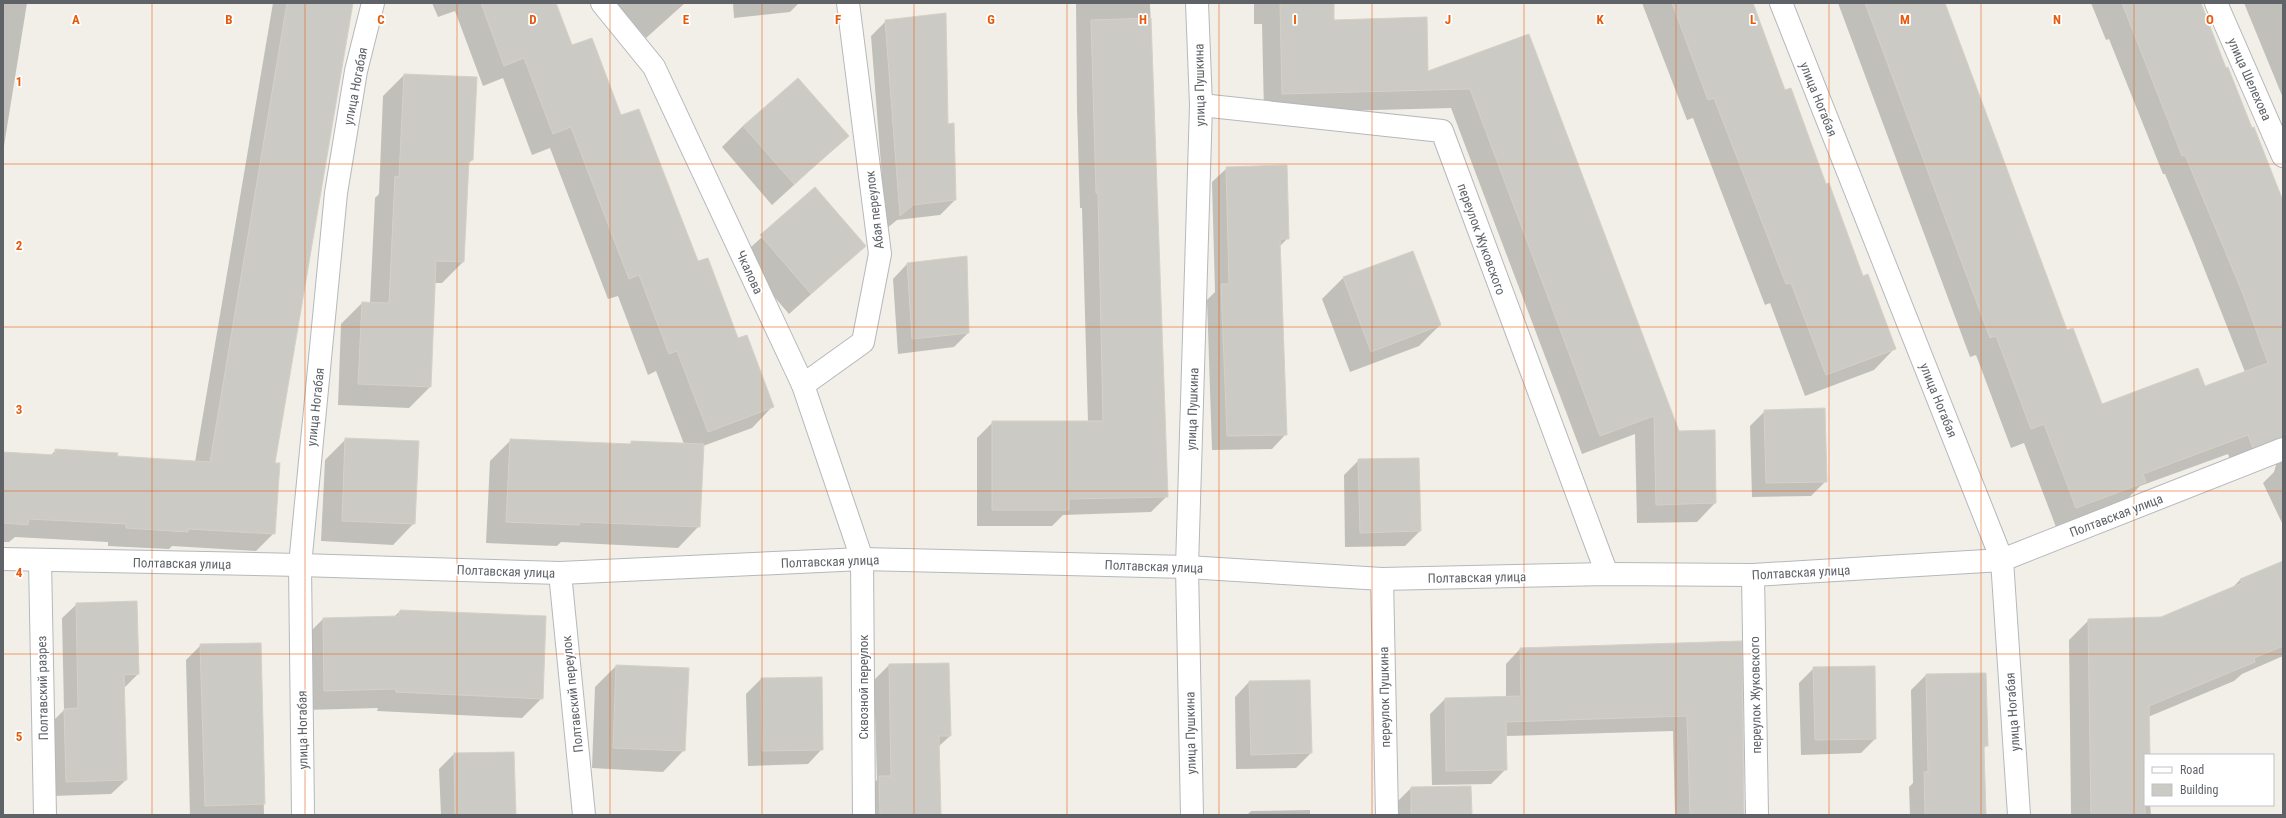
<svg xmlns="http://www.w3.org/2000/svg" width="2286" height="818" font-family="'Roboto Condensed',sans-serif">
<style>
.shadow{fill:#0003}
.building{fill:#cccac5;stroke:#d6d1c6}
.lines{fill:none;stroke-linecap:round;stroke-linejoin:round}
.minor-casing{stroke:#b5b8bc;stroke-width:24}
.tertiary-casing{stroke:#b5b8bc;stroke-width:24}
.minor{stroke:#fff;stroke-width:22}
.tertiary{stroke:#fff;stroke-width:22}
.grid{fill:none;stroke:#e8590c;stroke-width:1;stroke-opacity:0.55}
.labels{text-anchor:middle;stroke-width:3.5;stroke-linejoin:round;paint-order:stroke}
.street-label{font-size:13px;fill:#5f6368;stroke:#fff}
.grid-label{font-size:13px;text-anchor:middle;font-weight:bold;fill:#e8590c;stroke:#fff;stroke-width:3.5;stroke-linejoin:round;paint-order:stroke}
</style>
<rect width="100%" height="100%" fill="#f1efe8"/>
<!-- shadow -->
<g class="shadow">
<path d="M 3,3 L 27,3 L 3,152 Z"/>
<path d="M 273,3 L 352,3 L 273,464 L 274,533 L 256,551 L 172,546 L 169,549 L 108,546 L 108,542 L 15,537 L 9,542 L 3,542 L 3,453 L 50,456 L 56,450 L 116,457 L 195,462 Z"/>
<path d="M 432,3 L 555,3 L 571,47 L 620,117 L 773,406 L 752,428 L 703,446 L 699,526 L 678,548 L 561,542 L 557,546 L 486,543 L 490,461 L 511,440 L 628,445 L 632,442 L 684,444 L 656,371 L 648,375 L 618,296 L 608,299 L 550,148 L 532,155 L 503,78 L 483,86 L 455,11 L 438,17 Z"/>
<path d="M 615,3 L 685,3 L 646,38 Z"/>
<path d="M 733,3 L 799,3 L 790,12 L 734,18 Z"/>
<path d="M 1076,3 L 1150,3 L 1167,496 L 1151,512 L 1063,515 L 1052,526 L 977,526 L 977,438 L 993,422 L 1088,422 L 1082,208 L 1080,208 L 1077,110 Z"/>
<path d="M 1254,3 L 1333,3 L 1333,21 L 1427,73 L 1529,35 L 1678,432 L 1714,431 L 1715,503 L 1697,522 L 1637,523 L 1635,434 L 1582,454 L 1451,108 L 1264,113 L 1262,24 L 1254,24 Z"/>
<path d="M 1642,3 L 1752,3 L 1785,91 L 1863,277 L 1895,348 L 1874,370 L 1805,396 L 1770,303 L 1765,305 L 1693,118 L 1687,120 Z"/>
<path d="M 1838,3 L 1944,3 L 2067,332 L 2101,405 L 2204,387 L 2245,372 L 2194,243 L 2165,174 L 2163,174 L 2109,39 L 2106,40 L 2091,3 L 2200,3 L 2226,69 L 2283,200 L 2283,525 L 2263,483 L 2274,472 L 2276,465 L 2271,458 L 2233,467 L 2228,454 L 2140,486 L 2125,501 L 2056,527 L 2024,443 L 2011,448 L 1976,355 L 1970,357 Z"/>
<path d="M 2244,3 L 2283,3 L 2283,98 Z"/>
<path d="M 886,21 L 947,125 L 955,200 L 940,215 L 897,220 L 886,229 L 871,36 Z"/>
<path d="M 404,75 L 472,160 L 468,164 L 463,262 L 442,283 L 435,283 L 430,387 L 409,408 L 338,405 L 341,324 L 362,303 L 370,303 L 375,198 L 379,194 L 383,96 Z"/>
<path d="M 743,126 L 848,136 L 772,205 L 722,147 Z"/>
<path d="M 1227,168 L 1288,238 L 1280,246 L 1286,434 L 1272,449 L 1212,450 L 1207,300 L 1215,292 L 1212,182 Z"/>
<path d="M 815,189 L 865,246 L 789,314 L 740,257 Z"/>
<path d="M 1412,252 L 1440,325 L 1419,346 L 1350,372 L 1322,299 L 1343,278 Z"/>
<path d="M 907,264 L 968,333 L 954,347 L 898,354 L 893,279 Z"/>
<path d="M 1765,411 L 1826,481 L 1811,496 L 1752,497 L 1750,426 Z"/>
<path d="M 346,439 L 414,523 L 393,545 L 321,541 L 325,460 Z"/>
<path d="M 1418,459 L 1420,531 L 1405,546 L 1345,547 L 1344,475 L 1359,460 Z"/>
<path d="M 2283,562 L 2283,656 L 2242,674 L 2234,681 L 2148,717 L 2149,755 L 2145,755 L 2145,805 L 2150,805 L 2151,815 L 2071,815 L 2069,640 L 2089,620 L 2161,618 L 2232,588 L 2240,580 Z"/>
<path d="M 77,604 L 138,674 L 124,688 L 126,780 L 111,794 L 52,796 L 50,724 L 64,710 L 62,618 Z"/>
<path d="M 400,611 L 542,698 L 522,718 L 377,711 L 378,708 L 305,710 L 304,638 L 323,619 L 394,617 Z"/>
<path d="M 1741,642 L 1743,815 L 1675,815 L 1673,731 L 1505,736 L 1506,769 L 1491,784 L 1432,785 L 1430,714 L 1445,699 L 1506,697 L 1506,664 L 1520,649 Z"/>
<path d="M 260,644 L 264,815 L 190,815 L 186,660 L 201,645 Z"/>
<path d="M 889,665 L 950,736 L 938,747 L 940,815 L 865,815 L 864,792 L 877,780 L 874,680 Z"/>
<path d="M 616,666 L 684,750 L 663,772 L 592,768 L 595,687 Z"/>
<path d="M 1814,668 L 1875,739 L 1861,753 L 1801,755 L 1799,683 Z"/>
<path d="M 1926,675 L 1987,745 L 1983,749 L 1985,815 L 1910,815 L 1909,787 L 1913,783 L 1911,690 Z"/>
<path d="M 821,678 L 822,749 L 808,764 L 748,766 L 746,694 L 761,679 Z"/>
<path d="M 1249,682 L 1311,753 L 1296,768 L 1236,769 L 1235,697 Z"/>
<path d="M 454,754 L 515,815 L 441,815 L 439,769 Z"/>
<path d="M 1470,787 L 1471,815 L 1397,815 L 1396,803 L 1411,788 Z"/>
<path d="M 1310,810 L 1310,815 L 1247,815 L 1251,811 Z"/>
</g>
<!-- building -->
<g class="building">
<path d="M 287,3 L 353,3 L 275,463 L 280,463 L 275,534 L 188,529 L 188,532 L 126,528 L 126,524 L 29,519 L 28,525 L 3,523 L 3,452 L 55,455 L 55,449 L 118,453 L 117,456 L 210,462 Z"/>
<path d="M 481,3 L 556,3 L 572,45 L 592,38 L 621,115 L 639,109 L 698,261 L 708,258 L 738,338 L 747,335 L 774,407 L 708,432 L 677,351 L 669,354 L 639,275 L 629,279 L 571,127 L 553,134 L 524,58 L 504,66 Z"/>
<path d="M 1280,3 L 1334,3 L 1334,20 L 1427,17 L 1428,71 L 1529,34 L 1679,431 L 1715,430 L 1716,503 L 1656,505 L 1654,416 L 1600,436 L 1470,89 L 1282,94 Z"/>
<path d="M 1672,3 L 1753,3 L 1785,90 L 1791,88 L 1826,184 L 1829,183 L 1863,276 L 1868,274 L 1896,349 L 1826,375 L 1791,283 L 1786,284 L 1714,98 L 1708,100 Z"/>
<path d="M 1865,3 L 1945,3 L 2067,330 L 2073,328 L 2102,404 L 2198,368 L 2205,386 L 2268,363 L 2243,294 L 2185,155 L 2182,156 L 2122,3 L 2201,3 L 2226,68 L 2228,67 L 2252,128 L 2254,127 L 2283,201 L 2283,437 L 2253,448 L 2248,435 L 2143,474 L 2146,482 L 2076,508 L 2044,424 L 2031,429 L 1996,336 L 1990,338 Z"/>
<path d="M 946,13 L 948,124 L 954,123 L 956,200 L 913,205 L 900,216 L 885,20 Z"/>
<path d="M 1151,18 L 1168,497 L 1069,499 L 1069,510 L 992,510 L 992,421 L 1103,421 L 1098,193 L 1096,193 L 1091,20 Z"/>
<path d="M 404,74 L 477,77 L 473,160 L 469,160 L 464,262 L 436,261 L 431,387 L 358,384 L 362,302 L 389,303 L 395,176 L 399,177 Z"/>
<path d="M 798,78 L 849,136 L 794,184 L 743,126 Z"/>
<path d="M 1287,165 L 1289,239 L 1280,239 L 1287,435 L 1227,436 L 1221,284 L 1229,284 L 1226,167 Z"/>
<path d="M 815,187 L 866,246 L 811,294 L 760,235 Z"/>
<path d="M 1413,251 L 1441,325 L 1371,352 L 1343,277 Z"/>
<path d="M 967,256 L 969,333 L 912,339 L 907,263 Z"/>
<path d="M 1825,408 L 1827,482 L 1766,483 L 1764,410 Z"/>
<path d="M 345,438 L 419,441 L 415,524 L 342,521 Z"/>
<path d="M 510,439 L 631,444 L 631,441 L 704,444 L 700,527 L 580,522 L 579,525 L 506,522 Z"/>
<path d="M 1419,458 L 1421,531 L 1360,533 L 1358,459 Z"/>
<path d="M 2283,561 L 2283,646 L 2254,658 L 2255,662 L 2149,706 L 2150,755 L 2145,755 L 2145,815 L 2091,815 L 2088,619 L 2161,617 L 2242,583 L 2240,579 Z"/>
<path d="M 137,601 L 139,674 L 124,675 L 127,780 L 66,782 L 64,709 L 78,708 L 76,603 Z"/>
<path d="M 400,610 L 546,616 L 543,699 L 396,692 L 396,689 L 324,691 L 323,618 L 399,616 Z"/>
<path d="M 1742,641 L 1744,815 L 1690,815 L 1687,716 L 1506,722 L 1507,770 L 1446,771 L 1445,698 L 1521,696 L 1520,648 Z"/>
<path d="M 261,643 L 265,804 L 205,806 L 200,644 Z"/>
<path d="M 949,663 L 951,736 L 939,736 L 941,815 L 880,815 L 879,776 L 891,776 L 889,664 Z"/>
<path d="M 616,665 L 689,668 L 685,751 L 613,748 Z"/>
<path d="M 1875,666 L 1876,739 L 1815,740 L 1813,667 Z"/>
<path d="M 1986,673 L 1988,746 L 1984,746 L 1986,815 L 1925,815 L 1924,772 L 1928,772 L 1926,674 Z"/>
<path d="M 822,677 L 823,750 L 762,751 L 761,678 Z"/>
<path d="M 1310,680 L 1312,753 L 1251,755 L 1249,681 Z"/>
<path d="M 514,752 L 516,815 L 455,815 L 454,753 Z"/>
<path d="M 1471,786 L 1472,815 L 1411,815 L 1411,787 Z"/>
</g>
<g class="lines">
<!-- minor casing -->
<g class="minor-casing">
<g id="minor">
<path d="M 602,3 L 654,67 L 803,385 L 862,559 L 864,815"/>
<path d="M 1781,3 L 2002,560 L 2019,815"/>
<path d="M 2216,3 L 2283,156"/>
<path d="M 1201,105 L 1442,131 L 1607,574"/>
<path d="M 803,385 L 863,342 L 880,254 L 848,3"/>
<path d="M 3,559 L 300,565 L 560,573 L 862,559 L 1187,567 L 1382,579 L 1607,574 L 1753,575 L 2002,560 L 2283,449"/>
<path d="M 40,561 L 45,815"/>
<path d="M 560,573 L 584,815"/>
<path d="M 1753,575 L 1757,815"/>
<path d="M 1382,579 L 1387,815"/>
<path d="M 303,815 L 300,565 L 336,193 L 356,71 L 373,3"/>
</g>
</g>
<!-- tertiary casing -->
<g class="tertiary-casing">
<path id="tertiary" d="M 1192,815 L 1187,567 L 1201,105 L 1197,3"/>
</g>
<!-- minor -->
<use href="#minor" class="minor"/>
<!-- tertiary -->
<use href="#tertiary" class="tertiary"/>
</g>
<!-- grid -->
<path class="grid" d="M 152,3 L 152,815M 305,3 L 305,815M 457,3 L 457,815M 610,3 L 610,815M 762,3 L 762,815M 914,3 L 914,815M 1067,3 L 1067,815M 1219,3 L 1219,815M 1372,3 L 1372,815M 1524,3 L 1524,815M 1676,3 L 1676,815M 1829,3 L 1829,815M 1981,3 L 1981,815M 2134,3 L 2134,815M 3,164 L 2283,164M 3,327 L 2283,327M 3,491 L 2283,491M 3,654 L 2283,654"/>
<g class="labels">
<!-- street labels -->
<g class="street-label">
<text transform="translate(2250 79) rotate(66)" y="5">улица Шелехова</text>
<text transform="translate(1199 85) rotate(-91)" y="5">улица Пушкина</text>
<text transform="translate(355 86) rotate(-79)" y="5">улица Ногабая</text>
<text transform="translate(1819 99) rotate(68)" y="5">улица Ногабая</text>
<text transform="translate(874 210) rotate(-97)" y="5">Абая переулок</text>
<text transform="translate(1482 239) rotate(70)" y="5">переулок Жуковского</text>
<text transform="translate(750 272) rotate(65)" y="5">Чкалова</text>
<text transform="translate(1939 400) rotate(68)" y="5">улица Ногабая</text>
<text transform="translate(315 407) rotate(-84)" y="5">улица Ногабая</text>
<text transform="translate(1192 409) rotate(-88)" y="5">улица Пушкина</text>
<text transform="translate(2116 515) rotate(-21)" y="5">Полтавская улица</text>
<text transform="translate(830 561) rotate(-2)" y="5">Полтавская улица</text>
<text transform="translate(182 563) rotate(1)" y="5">Полтавская улица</text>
<text transform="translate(1154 566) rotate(2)" y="5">Полтавская улица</text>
<text transform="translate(506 571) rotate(2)" y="5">Полтавская улица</text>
<text transform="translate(1801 572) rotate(-3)" y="5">Полтавская улица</text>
<text transform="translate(1477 577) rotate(-1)" y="5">Полтавская улица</text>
<text transform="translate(863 687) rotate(-90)" y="5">Сквозной переулок</text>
<text transform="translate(42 688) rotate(-91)" y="5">Полтавский разрез</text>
<text transform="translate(572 694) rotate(-96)" y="5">Полтавский переулок</text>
<text transform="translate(1755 695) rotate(-91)" y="5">переулок Жуковского</text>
<text transform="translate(1384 697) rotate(-91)" y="5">переулок Пушкина</text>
<text transform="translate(2012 712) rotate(-94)" y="5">улица Ногабая</text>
<text transform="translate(302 730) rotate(-91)" y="5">улица Ногабая</text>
<text transform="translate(1190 733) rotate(-91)" y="5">улица Пушкина</text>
</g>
</g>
<g class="grid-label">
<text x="76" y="24">A</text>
<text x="229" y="24">B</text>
<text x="381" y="24">C</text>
<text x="533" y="24">D</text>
<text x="686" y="24">E</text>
<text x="838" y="24">F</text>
<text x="991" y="24">G</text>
<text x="1143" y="24">H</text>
<text x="1295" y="24">I</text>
<text x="1448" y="24">J</text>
<text x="1600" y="24">K</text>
<text x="1753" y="24">L</text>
<text x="1905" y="24">M</text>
<text x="2057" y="24">N</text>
<text x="2210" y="24">O</text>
<text x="19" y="86">1</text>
<text x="19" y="250">2</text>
<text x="19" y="414">3</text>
<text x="19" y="577">4</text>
<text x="19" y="741">5</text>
</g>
<!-- border -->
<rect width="2286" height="818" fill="none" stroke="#5f6368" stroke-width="8"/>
<!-- legend -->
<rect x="2144" y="754" width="130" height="52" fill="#ffffff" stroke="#bfc1c3"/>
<rect x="2152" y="767" width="20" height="6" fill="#ffffff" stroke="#bfc1c3"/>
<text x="2180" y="774" font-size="12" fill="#5f6368">Road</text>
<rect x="2152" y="784" width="20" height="12" fill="#cccac5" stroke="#bfc1c3"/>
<text x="2180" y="794" font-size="12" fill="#5f6368">Building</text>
</svg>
